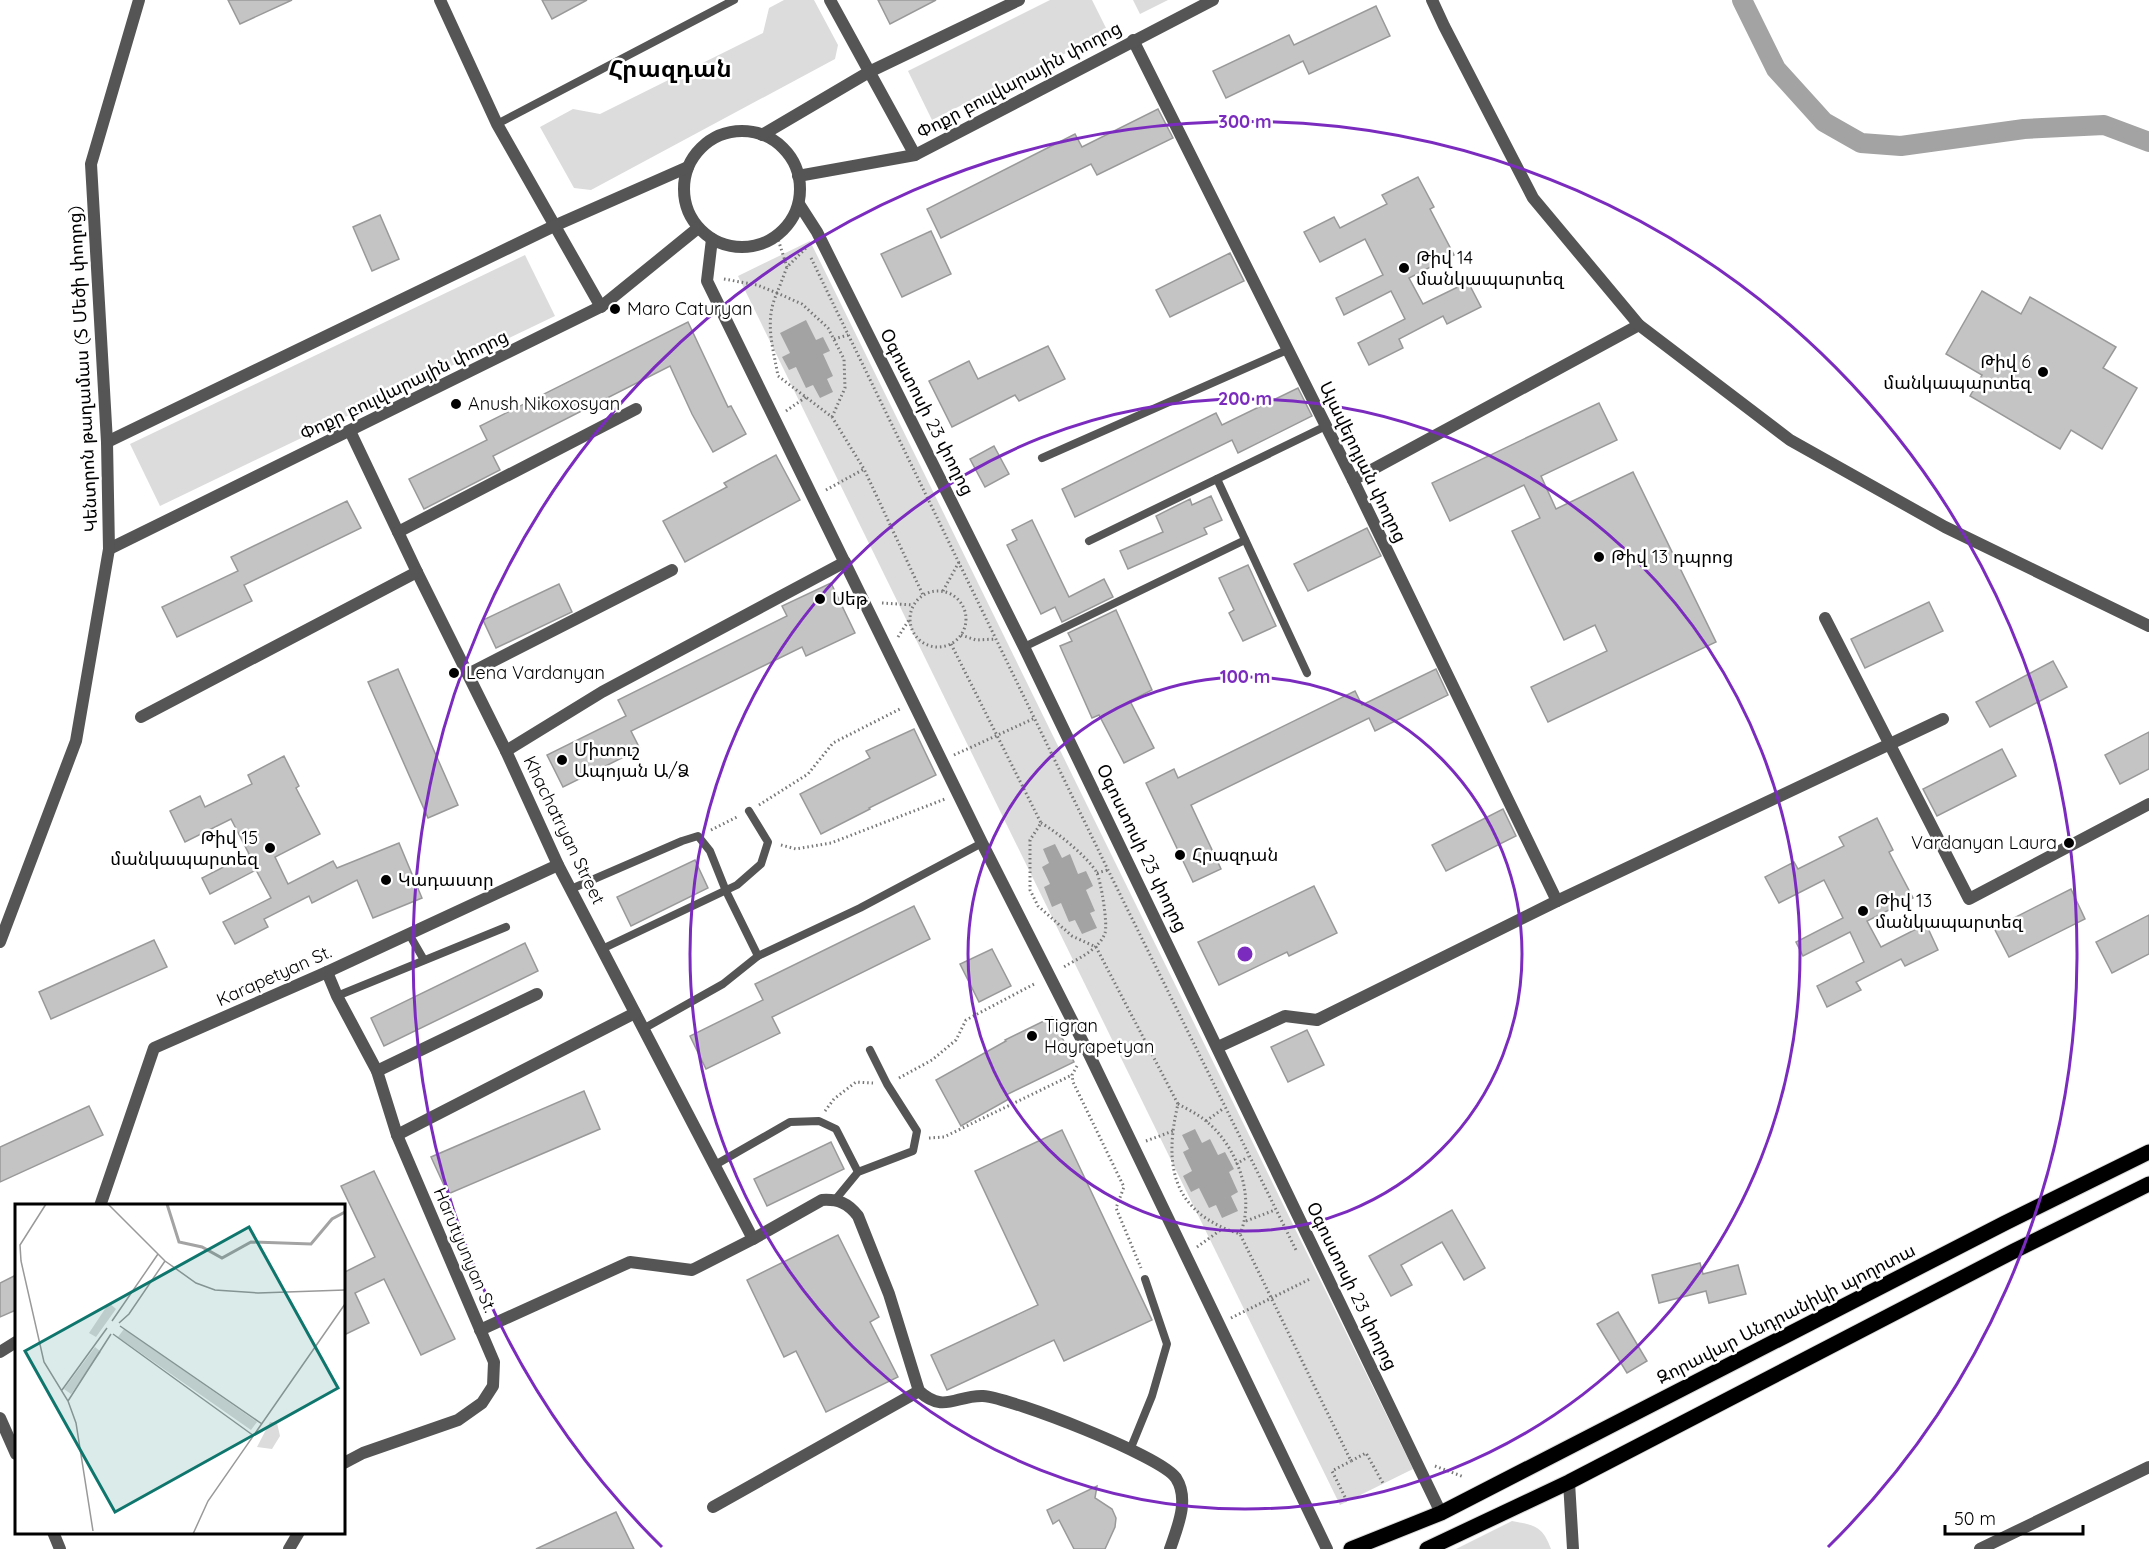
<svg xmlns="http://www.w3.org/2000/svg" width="2149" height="1549" font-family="Quicksand,'Noto Sans Armenian',sans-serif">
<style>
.green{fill:#dcdcdc}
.water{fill:#a3a3a3}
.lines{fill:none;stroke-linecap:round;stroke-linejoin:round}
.canal{stroke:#a3a3a3;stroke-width:20}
.building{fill:#c4c4c4;stroke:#999;stroke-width:1.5}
.primary-casing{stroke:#dbdbdb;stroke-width:17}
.path{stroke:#777;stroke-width:3;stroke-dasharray:1.5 3;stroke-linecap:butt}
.service{stroke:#555;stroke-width:8}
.minor{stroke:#555;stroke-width:12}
.tertiary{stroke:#555;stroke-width:12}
.primary{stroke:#000;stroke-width:15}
.ring{fill:none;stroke:#7b2cbf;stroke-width:3}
.poi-dot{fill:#000;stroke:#fff;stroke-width:2}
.labels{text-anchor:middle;stroke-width:5;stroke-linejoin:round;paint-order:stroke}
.street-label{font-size:18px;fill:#000;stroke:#fff}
.poi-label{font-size:18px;fill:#000;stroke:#fff;text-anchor:start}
.district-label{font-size:24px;font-weight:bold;fill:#000;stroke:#fff}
.inset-river{fill:none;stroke:#a3a3a3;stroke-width:3}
.inset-road{fill:none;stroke:#999;stroke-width:1.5}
.view{fill:#0f766e;fill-opacity:0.15;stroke:#0f766e;stroke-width:3}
.inset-edge{fill:none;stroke:#000;stroke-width:3}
.centre{fill:#7b2cbf;stroke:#fff;stroke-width:3}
.ring-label{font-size:18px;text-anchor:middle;font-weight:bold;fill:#7b2cbf;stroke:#fff;stroke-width:5;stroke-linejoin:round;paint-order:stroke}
</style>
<rect width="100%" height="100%" fill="#fff"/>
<!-- green -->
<g class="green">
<path d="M 784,0 L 814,0 L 838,45 L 835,59 L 591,190 L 574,188 L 540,127 L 573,109 L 600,114 L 763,33 L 769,8 Z"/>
<path d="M 1050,0 L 1092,0 L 1108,32 L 932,120 L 908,71 Z"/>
<path d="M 1133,0 L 1168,0 L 1140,14 Z"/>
<path d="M 810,241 L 1413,1469 L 1340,1505 L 738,276 Z"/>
<path d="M 525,255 L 555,316 L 160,506 L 130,444 Z"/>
<path d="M 1512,1521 C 1534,1525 1543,1526 1551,1549 L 1456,1549 Z"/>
</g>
<!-- water -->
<g class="water">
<path d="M 806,320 L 816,340 L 823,337 L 830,351 L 823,354 L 833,376 L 827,379 L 833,392 L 820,398 L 813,385 L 806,388 L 796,367 L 789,370 L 782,357 L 790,353 L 780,333 Z"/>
<path d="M 1055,844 L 1062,858 L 1070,854 L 1078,874 L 1086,871 L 1093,886 L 1086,890 L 1095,911 L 1090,913 L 1097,928 L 1082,934 L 1075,920 L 1069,922 L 1061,903 L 1052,907 L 1044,887 L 1050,884 L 1042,867 L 1049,863 L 1043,849 Z"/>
<path d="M 1195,1129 L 1202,1143 L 1210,1139 L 1218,1155 L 1225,1152 L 1234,1169 L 1229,1172 L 1238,1192 L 1231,1196 L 1238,1211 L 1222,1218 L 1216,1205 L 1209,1208 L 1199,1188 L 1191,1192 L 1183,1176 L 1192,1171 L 1183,1152 L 1189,1149 L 1182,1135 Z"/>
</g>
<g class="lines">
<!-- canal -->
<path class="canal" d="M 1742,0 L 1776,69 L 1824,122 L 1861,143 L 1901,146 L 2024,129 L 2104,125 L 2149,142"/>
</g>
<!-- building -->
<g class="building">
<path d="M 228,0 L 292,0 L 240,24 Z"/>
<path d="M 542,0 L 587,0 L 552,19 Z"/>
<path d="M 878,0 L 936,0 L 890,24 Z"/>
<path d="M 1376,6 L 1390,36 L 1309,74 L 1303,61 L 1226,98 L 1213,71 L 1289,35 L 1294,45 Z"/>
<path d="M 1158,109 L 1173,138 L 1097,175 L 1091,164 L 941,238 L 927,209 L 1075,134 L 1082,147 Z"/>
<path d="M 1418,177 L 1434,207 L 1430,209 L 1454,255 L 1409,278 L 1423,304 L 1468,282 L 1481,307 L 1447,324 L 1443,316 L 1399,339 L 1403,348 L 1369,365 L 1358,343 L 1405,319 L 1391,291 L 1344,315 L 1336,298 L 1383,275 L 1365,239 L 1320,262 L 1304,232 L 1334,217 L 1340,228 L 1387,204 L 1382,195 Z"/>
<path d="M 380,215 L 399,259 L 372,271 L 353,227 Z"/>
<path d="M 931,231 L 951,274 L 902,297 L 881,254 Z"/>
<path d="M 1230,253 L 1244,281 L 1170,317 L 1156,290 Z"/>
<path d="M 1982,291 L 2021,314 L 2030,297 L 2116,347 L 2103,368 L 2137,388 L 2102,449 L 2071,430 L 2060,449 L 1970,396 L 1982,375 L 1946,354 Z"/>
<path d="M 688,322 L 728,407 L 731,406 L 746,434 L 713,452 L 692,414 L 670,366 L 493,456 L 500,470 L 424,509 L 409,479 L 487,440 L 480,426 Z"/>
<path d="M 1048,346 L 1065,379 L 1019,401 L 1015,395 L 952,427 L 929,381 L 969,361 L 978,379 Z"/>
<path d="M 1298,388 L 1312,416 L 1238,453 L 1232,440 L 1075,517 L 1062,489 L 1216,413 L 1222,425 Z"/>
<path d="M 1599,403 L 1617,440 L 1541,476 L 1556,509 L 1633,472 L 1716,642 L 1548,722 L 1531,687 L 1607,651 L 1595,625 L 1564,640 L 1512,531 L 1540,518 L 1524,485 L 1450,521 L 1432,483 Z"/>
<path d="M 994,446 L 1009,474 L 985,487 L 970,459 Z"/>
<path d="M 776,455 L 800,500 L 685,562 L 663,521 L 727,487 L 724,483 Z"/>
<path d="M 1211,496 L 1222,520 L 1204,528 L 1207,534 L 1128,569 L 1120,551 L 1163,532 L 1156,516 L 1190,499 L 1192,505 Z"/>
<path d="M 347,501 L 361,528 L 244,585 L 252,601 L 177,637 L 162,607 L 238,571 L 231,557 Z"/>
<path d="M 1032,520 L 1069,597 L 1104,579 L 1113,597 L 1062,622 L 1055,607 L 1041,614 L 1007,545 L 1017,540 L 1012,530 Z"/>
<path d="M 1367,528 L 1381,556 L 1308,591 L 1294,564 Z"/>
<path d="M 1248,565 L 1276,626 L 1243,641 L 1229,613 L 1234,610 L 1219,578 Z"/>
<path d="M 831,583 L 855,633 L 806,656 L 802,647 L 631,731 L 640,749 L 563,787 L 547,755 L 626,716 L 618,700 L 787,616 L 782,606 Z"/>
<path d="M 559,584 L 572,612 L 496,648 L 483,620 Z"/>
<path d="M 1929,602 L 1943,631 L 1865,668 L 1851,639 Z"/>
<path d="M 1116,610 L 1152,690 L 1130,701 L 1154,748 L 1124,763 L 1099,715 L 1092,718 L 1060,646 L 1072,641 L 1068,633 Z"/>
<path d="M 2053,661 L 2067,687 L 1990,727 L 1976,702 Z"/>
<path d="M 398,669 L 458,805 L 428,818 L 368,682 Z"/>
<path d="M 1436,669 L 1448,695 L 1375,731 L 1369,718 L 1191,805 L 1221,869 L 1193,882 L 1146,783 L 1174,769 L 1178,778 L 1355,691 L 1362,705 Z"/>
<path d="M 914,729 L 936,775 L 869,808 L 870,809 L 821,834 L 800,794 L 870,758 L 866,751 Z"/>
<path d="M 2149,732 L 2149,769 L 2120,784 L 2105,755 Z"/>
<path d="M 2002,749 L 2016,776 L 1937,816 L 1923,789 Z"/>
<path d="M 284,756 L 299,786 L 296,788 L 320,834 L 275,857 L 288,884 L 333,861 L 337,868 L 399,843 L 422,898 L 373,918 L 357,880 L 312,903 L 309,896 L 264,919 L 268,927 L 235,944 L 223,922 L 271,898 L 256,870 L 210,894 L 202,878 L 249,854 L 231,819 L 185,842 L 170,811 L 200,796 L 205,807 L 252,784 L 248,775 Z"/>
<path d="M 1503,809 L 1516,836 L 1446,871 L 1432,845 Z"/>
<path d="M 1877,818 L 1893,850 L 1889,852 L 1913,898 L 1867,921 L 1881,947 L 1926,924 L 1938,950 L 1905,966 L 1901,959 L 1856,982 L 1861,990 L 1827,1007 L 1817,986 L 1864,962 L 1850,932 L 1803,956 L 1796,942 L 1843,918 L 1824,880 L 1779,903 L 1765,877 L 1794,862 L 1798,869 L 1844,846 L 1839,837 Z"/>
<path d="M 695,860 L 708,888 L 631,926 L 617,897 Z"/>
<path d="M 1314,886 L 1337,933 L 1289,956 L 1287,952 L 1219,985 L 1198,942 Z"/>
<path d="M 2071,889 L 2085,919 L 2009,957 L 1994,928 Z"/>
<path d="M 914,906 L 930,939 L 772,1017 L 780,1033 L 706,1069 L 690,1036 L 763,1000 L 755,984 Z"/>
<path d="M 2149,915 L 2149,954 L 2112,973 L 2096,942 Z"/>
<path d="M 154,940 L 167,967 L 51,1019 L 39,992 Z"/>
<path d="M 525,943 L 538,971 L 384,1046 L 371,1018 Z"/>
<path d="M 992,949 L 1011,986 L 979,1002 L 960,964 Z"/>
<path d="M 1052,1017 L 1074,1062 L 1006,1095 L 1009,1099 L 961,1126 L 936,1080 L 1006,1041 L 1005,1040 Z"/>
<path d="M 1307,1030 L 1324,1065 L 1288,1082 L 1271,1047 Z"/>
<path d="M 584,1091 L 600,1129 L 448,1194 L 431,1157 Z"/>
<path d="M 89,1106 L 103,1135 L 0,1182 L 0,1147 Z"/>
<path d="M 1062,1130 L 1152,1320 L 1064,1361 L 1054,1340 L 947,1390 L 931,1355 L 1038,1305 L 975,1171 Z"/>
<path d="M 831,1142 L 844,1169 L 767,1206 L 754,1179 Z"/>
<path d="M 374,1171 L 455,1339 L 421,1355 L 384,1279 L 355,1293 L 369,1323 L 344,1335 L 344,1270 L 345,1272 L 375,1257 L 341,1186 Z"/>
<path d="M 1452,1210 L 1485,1268 L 1464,1280 L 1442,1242 L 1401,1265 L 1412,1285 L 1391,1296 L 1369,1256 Z"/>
<path d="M 838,1235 L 879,1317 L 870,1322 L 898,1377 L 826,1412 L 796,1351 L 784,1357 L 747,1280 Z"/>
<path d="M 1700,1263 L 1703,1274 L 1738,1265 L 1746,1294 L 1709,1303 L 1706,1291 L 1659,1303 L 1652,1275 Z"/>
<path d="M 16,1275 L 16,1310 L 0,1317 L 0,1283 Z"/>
<path d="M 1618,1312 L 1647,1361 L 1627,1373 L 1597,1324 Z"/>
<path d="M 1097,1486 L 1095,1498 L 1112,1509 L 1116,1518 L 1115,1527 L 1105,1549 L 1074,1549 L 1059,1520 L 1053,1524 L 1047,1510 Z"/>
<path d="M 616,1512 L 634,1549 L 536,1549 Z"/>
</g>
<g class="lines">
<!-- primary casing -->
<g class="primary-casing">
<g id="primary">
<path d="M 1351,1549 L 1441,1513 L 2005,1223 L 2149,1152"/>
<path d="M 1427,1549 L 1569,1482 L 2014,1251 L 2149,1184"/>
</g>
</g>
<!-- path -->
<g class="path">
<path d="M 777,236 L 787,267"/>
<path d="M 811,258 L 1108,870 L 1297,1252"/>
<path d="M 724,279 L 757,285 L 777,293 L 787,267 L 806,248"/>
<path d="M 834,339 L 848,335"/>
<path d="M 786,411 L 806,397"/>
<path d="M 832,417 L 845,388 L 844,359 L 828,328 L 802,304 L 777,293 C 764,321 773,347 778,376 L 832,417 L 864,469 L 923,595"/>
<path d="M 826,490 L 864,469"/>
<path d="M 943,591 L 959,562"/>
<circle cx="938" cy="619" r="28"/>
<path d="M 882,603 L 913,605"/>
<path d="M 961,635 L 976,640 L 996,639"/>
<path d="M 898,637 L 909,620"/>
<path d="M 951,644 L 1041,823 L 1030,840 L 1030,890 L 1038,906 L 1072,936 L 1096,947 L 1178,1104 C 1163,1167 1173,1213 1240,1234 L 1351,1461 L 1366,1453 L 1384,1485"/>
<path d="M 954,755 L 1035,718"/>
<path d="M 759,805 L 808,774 L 833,743 L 900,709"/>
<path d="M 1041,823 C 1056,831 1089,858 1097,873 C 1101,882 1108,924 1105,933 C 1099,950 1077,959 1062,968"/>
<path d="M 711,830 L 737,817"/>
<path d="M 781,845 L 796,849 L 831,843 L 945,799"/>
<path d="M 1097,873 L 1108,870"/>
<path d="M 1077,1066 L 1072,1075 L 1073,1082 L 1124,1187 L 1116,1208 L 1141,1268"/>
<path d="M 899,1078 L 932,1060 L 956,1040 L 966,1020 L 1036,983"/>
<path d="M 1178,1104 C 1187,1109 1198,1114 1206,1121 C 1237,1146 1256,1197 1240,1234"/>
<path d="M 825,1111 L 834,1099 L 856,1082 L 873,1083"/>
<path d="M 1206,1121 L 1224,1108"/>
<path d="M 929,1138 L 944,1137 L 1072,1075"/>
<path d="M 1146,1141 L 1173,1131"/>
<path d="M 1236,1164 L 1248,1157"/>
<path d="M 1246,1221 L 1275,1210"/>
<path d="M 1197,1247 L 1222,1229"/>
<path d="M 1231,1318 L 1310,1279"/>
<path d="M 1435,1466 L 1464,1477"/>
<path d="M 1347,1501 L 1332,1471 L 1351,1461"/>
</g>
<!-- service -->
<g class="service">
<path d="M 497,124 L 734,0"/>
<path d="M 1042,458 L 1287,350"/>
<path d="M 1217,479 L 1307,673"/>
<path d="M 1089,541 L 1326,426"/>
<path d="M 1024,647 L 1245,540"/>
<path d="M 571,889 L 682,841 L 698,836 L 710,851 L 726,891 L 758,956"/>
<path d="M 409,934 L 424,960"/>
<path d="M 602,949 L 737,885 L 761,864 L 768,842 L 749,811"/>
<path d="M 337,996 L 506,927"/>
<path d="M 643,1029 L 723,984 L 758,956 L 860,908 L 982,843"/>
<path d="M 715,1165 L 790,1122 L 819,1121 L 836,1129 L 858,1172"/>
<path d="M 835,1200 L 858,1172 L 913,1151 L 917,1131 L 887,1084 L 870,1050"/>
<path d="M 1130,1450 L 1152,1396 L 1167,1344 L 1145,1279"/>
</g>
<!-- minor -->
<g class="minor">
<path d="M 440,0 L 497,124 L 601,307"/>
<path d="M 830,0 L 915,155"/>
<path d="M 1133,40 L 1353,480 L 1557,901"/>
<path d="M 350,431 L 417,572 L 506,751 L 558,865 L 753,1239"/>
<path d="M 1353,480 L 1639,325"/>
<path d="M 398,532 L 636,409"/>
<path d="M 1825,618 L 1969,899 L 2149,804"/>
<path d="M 468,674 L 672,570"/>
<path d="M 141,717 L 417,572"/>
<path d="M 506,751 L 602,692 L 845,562"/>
<path d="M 327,972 L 337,996 L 377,1071 L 397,1135 L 494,1362 L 493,1386 L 482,1403 L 458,1420 L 363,1453 L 344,1463"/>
<path d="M 1218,1047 L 1285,1016 L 1317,1020 L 1557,901 L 1943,719"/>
<path d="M 377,1071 L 537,994"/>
<path d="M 397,1135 L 635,1013"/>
<path d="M 100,1206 L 154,1048 L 327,972 L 558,865"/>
<path d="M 480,1330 L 630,1262 L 692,1270 L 753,1239 L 822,1200 C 838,1199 848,1203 858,1216 L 889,1294 L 919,1391 C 944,1414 956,1395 983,1396 C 1012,1398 1161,1456 1176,1478 C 1190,1500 1177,1528 1170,1549"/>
<path d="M 0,1352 L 16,1342"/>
<path d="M 0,1418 L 16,1454"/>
<path d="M 1569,1482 L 1573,1549"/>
<path d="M 713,1507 L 919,1391"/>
<path d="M 53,1532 L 60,1549"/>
<path d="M 289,1549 L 299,1532"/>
<path d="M 1980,1549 L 2149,1467"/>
</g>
<!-- tertiary -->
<g class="tertiary">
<path d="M 1432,0 L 1444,26 L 1533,198 L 1639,325 L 1790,440 L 1945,527 L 2149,626"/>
<circle cx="742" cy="189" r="58"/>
<path d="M 762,135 L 869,72 L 1019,0"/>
<path d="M 798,176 L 915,155 L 1213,0"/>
<path d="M 799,204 L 817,232 L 1024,647 L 1441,1513"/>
<path d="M 712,239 L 707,281 L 982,843 L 1089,1054 L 1327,1549"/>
<path d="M 107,442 L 554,226 L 688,167"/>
<path d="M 109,549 L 602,306 L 698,228"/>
<path d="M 0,942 L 76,741 L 109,549 L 107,442 L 91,164 L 139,0"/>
</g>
<!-- primary -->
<use href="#primary" class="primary"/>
</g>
<!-- distance rings -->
<g class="ring">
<circle cx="1245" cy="954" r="277"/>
<circle cx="1245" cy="954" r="555"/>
<path d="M662 1547A832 832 0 1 1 1828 1547"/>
</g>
<!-- markers -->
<g class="poi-dot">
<circle cx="1404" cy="268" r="6"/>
<circle cx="615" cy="309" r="6"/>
<circle cx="2043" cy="372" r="6"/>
<circle cx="456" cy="404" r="6"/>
<circle cx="1599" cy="557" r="6"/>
<circle cx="820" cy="599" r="6"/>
<circle cx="454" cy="673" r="6"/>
<circle cx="562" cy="760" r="6"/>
<circle cx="2069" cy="843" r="6"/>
<circle cx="270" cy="848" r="6"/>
<circle cx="1180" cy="855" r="6"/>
<circle cx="386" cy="880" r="6"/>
<circle cx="1863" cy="911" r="6"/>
<circle cx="1032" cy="1036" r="6"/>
</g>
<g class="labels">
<!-- street labels -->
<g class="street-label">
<text transform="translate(1019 80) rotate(-28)" y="6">Փոքր բուլվարային փողոց</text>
<text transform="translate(83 369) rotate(-93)" y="6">Կենտրոն թաղամաս (Տ Մեծի փողոց)</text>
<text transform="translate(404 385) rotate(-26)" y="6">Փոքր բուլվարային փողոց</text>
<text transform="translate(927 412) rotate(63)" y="6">Օգոստոսի 23 փողոց</text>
<text transform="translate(1363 462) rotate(64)" y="6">Ալավերդյան փողոց</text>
<text transform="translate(564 830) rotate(64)" y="6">Khachatryan Street</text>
<text transform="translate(1142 848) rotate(64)" y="6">Օգոստոսի 23 փողոց</text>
<text transform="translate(274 976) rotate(-24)" y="6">Karapetyan St.</text>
<text transform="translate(465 1250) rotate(67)" y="6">Harutyunyan St.</text>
<text transform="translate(1352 1286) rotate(64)" y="6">Օգոստոսի 23 փողոց</text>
<text transform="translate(1786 1314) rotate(-27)" y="6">Զորավար Անդրանիկի պողոտա</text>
</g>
<!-- poi labels -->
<g class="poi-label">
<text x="1416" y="264">Թիվ 14<tspan x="1416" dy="21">մանկապարտեզ</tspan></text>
<text x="627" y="315">Maro Caturyan</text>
<text x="2031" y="368" text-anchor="end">Թիվ 6<tspan x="2031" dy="21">մանկապարտեզ</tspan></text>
<text x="468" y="410">Anush Nikoxosyan</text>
<text x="1611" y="563">Թիվ 13 դպրոց</text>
<text x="832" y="605">Սեթ</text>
<text x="466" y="679">Lena Vardanyan</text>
<text x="574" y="756">Միտուշ<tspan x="574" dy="21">Ապոյան Ա/Ձ</tspan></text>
<text x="258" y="844" text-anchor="end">Թիվ 15<tspan x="258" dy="21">մանկապարտեզ</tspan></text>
<text x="2057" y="849" text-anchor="end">Vardanyan Laura</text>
<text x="1192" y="861">Հրազդան</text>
<text x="398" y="886">Կադաստր</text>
<text x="1875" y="907">Թիվ 13<tspan x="1875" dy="21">մանկապարտեզ</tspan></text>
<text x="1044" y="1032">Tigran<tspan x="1044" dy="21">Hayrapetyan</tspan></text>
</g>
<!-- district labels -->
<g class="district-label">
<text x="670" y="77">Հրազդան</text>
</g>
</g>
<!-- overview -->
<g transform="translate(15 1204)">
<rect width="330" height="330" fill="#fff"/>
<path d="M 94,99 L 101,105 L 81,133 L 74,129 ZM 109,125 L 242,218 L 236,226 L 103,133 ZM 80,143 L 86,148 L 56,190 L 49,185 ZM 255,218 L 262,219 L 265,232 L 257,245 L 242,243 Z" fill="#dcdcdc"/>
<path class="inset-river" d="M 152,0 L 164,38 L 187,43 L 207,54 L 236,38 L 296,40 L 317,15 L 330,8"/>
<path class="inset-road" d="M 31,0 L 5,41 L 6,57 L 29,158 L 53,197 L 61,219 L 78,327M 93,0 L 150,57 L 181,79 L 200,86 L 243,89 L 330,86M 97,117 L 143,50M 104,119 L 114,110 L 150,57M 105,122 L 247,220M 98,130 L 239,232M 47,186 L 92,124M 53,197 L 96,130M 178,330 L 193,297 L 330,100"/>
<path class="view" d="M 234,23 L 323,184 L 100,308 L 10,147 Z"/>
<rect width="330" height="330" class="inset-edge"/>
</g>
<circle cx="1245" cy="954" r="9" class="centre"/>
<g class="ring-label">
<text x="1245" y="128">300 m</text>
<text x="1245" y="405">200 m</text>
<text x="1245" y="683">100 m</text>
</g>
<!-- scale -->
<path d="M1945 1525v9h138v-9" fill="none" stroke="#000000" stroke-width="3"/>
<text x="1954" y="1525" font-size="18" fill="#000000" stroke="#ffffff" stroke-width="4.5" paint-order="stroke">50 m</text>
</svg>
